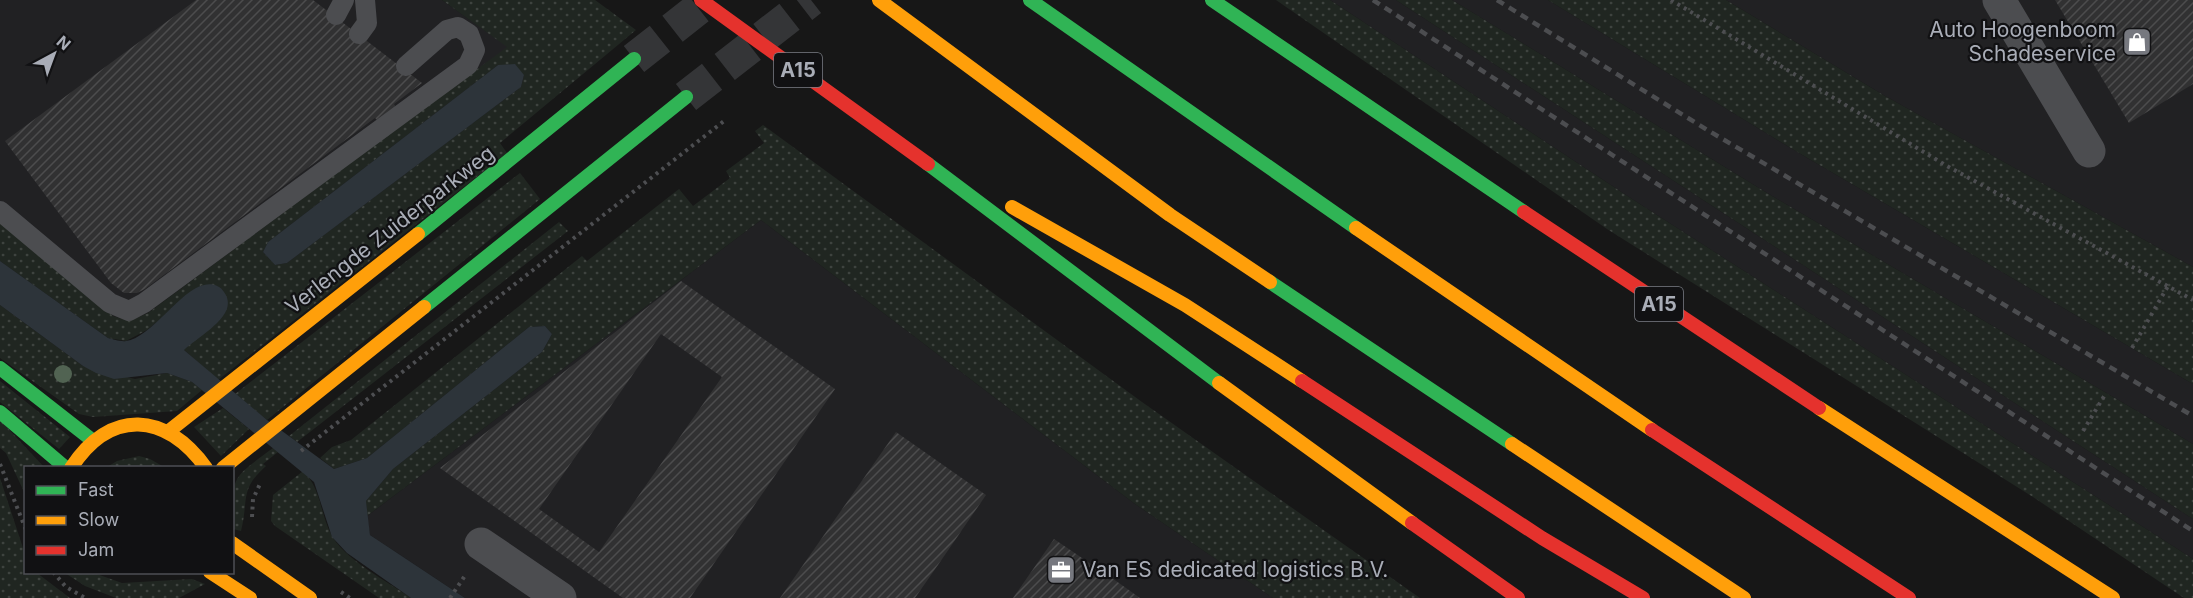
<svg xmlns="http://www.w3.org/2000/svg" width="2193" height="598" font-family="Inter,sans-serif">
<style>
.built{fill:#212123}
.grass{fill:url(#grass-dots);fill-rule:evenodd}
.water{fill:#2d343a}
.building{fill:url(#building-hatch);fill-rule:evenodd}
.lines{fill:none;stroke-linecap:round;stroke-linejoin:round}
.secondary-tunnel{stroke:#343537;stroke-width:33;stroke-dasharray:33 16;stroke-linecap:butt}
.path{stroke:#4d4e51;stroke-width:4;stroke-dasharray:3 4.5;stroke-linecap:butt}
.lane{stroke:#4c4d50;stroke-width:20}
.street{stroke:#4c4d50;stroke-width:33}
.fast{stroke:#30b455;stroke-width:14}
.slow{stroke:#ff9f0a;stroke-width:14}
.jam{stroke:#e5322d;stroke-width:14}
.rail{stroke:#4c4d50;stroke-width:4.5;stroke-dasharray:8 6;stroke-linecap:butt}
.tree{fill:#516352}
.labels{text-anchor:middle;stroke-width:4.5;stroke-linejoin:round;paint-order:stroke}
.shield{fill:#111113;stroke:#7b7e86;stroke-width:1.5}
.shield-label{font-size:20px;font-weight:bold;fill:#a9adb7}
.poi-label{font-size:21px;fill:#a9adb7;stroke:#111113;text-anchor:end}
.street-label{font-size:21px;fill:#a9adb7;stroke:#111113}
</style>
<defs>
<pattern id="grass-dots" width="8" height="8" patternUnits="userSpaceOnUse" patternTransform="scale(1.5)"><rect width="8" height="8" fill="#202621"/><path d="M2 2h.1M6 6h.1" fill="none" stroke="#3e433f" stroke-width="1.8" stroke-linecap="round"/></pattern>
<pattern id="building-hatch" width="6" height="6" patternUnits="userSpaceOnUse" patternTransform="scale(1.5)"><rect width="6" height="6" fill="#313132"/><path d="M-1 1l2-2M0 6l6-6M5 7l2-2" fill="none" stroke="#4c4c4d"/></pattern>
</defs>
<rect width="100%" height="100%" fill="#171717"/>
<!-- built -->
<g class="built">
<path d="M 0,0 L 442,0 L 508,47 L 148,313 L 129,322 L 113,316 L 0,223 Z"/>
<path d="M 1330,0 L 1396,0 L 2193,519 L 2193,559 L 1632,199 Z"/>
<path d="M 1452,0 L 1548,0 L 1799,153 L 2193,384 L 2193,444 L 1772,196 Z"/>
<path d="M 1726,0 L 2193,0 L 2193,267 L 1885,96 Z"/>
<path d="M 761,220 L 1135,504 L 1273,598 L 465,598 L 370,535 L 367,516 Z"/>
</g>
<!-- grass -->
<g class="grass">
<path d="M 442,0 L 595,0 L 636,30 L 500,143 L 507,153 L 218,380 L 182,348 L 202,285 L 147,330 L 126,341 L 108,338 L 0,261 L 0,223 L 113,316 L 129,321 L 148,313 L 507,47 ZM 498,65 L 524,75 L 521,87 L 287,263 L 275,265 L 263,252 L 268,242 Z"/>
<path d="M 1276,0 L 1330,0 L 1632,199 L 2193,559 L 2193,598 L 2184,598 L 2033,497 L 1607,229 Z"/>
<path d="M 1396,0 L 1452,0 L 1772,196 L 2193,444 L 2193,519 Z"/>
<path d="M 1548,0 L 1726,0 L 1885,96 L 2193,267 L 2193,384 L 1799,153 Z"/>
<path d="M 763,125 L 1142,402 L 1420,598 L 1273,598 L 1135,504 L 761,220 L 367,516 L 366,501 L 393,469 L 542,352 L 552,334 L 545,326 L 529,327 L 367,458 L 334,469 L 320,458 L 332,447 L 351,440 L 582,256 L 587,261 L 679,189 L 693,206 L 730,178 L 726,171 L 764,143 L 755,131 Z"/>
<path d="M 520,173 L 540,199 L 267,420 L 235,394 Z"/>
<path d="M 559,222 L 568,231 L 297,442 L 289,436 Z"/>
<path d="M 0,305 L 83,366 L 135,379 L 167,373 L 192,382 L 202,390 L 177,411 L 93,417 L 79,414 L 0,358 Z"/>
<path d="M 0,381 L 70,437 L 59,449 L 0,402 Z"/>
<path d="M 223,408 L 249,429 L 221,456 L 194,427 Z"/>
<path d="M 0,420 L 44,467 L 26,468 L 25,494 L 6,453 L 0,448 Z"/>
<path d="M 273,448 L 278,452 L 263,464 L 266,466 C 239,490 249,499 241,531 L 233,529 C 232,475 230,480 273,448 Z"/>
<path d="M 139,456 L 150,459 L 164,467 L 107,467 L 117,461 Z"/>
<path d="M 303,471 C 321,488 320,513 331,534 C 342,558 390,583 411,598 L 379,598 L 275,526 L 271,521 L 273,495 Z"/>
<path d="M 0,478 L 25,554 L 26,572 L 37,573 L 70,598 L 0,598 Z"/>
<path d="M 65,573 L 94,573 L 122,583 L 192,579 L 205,584 L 179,598 L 116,598 L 85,586 Z"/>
</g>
<!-- water -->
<g class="water">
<path d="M 515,64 L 524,75 L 521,87 L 287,263 L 275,265 L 263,252 L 268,242 L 498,65 Z"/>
<path d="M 0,261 L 108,338 C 113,339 121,342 126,341 C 151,338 181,289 204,285 C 211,283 220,285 224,292 C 241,315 198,336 184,350 L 267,420 L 334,469 L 367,458 L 529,327 L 545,326 L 552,334 L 542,352 L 393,469 L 366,501 L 370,535 L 465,598 L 411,598 L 347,553 L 332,537 L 314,482 L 192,382 L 167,373 L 114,379 L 96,373 L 83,366 L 0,305 Z"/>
</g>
<!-- building -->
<g class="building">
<path d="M 196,0 L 313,0 L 422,83 L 394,104 L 396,107 L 378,121 L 375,118 L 145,289 L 137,293 L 124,293 L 111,283 L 5,141 Z"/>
<path d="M 2055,0 L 2193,0 L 2193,84 L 2129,123 Z"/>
<path d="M 681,281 L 835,389 L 690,598 L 623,598 L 440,468 ZM 661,334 L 722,377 L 599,552 L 539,509 Z"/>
<path d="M 896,432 L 986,495 L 940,562 L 915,598 L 780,598 Z"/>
<path d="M 1054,539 L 1119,583 L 1140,598 L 1013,598 Z"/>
</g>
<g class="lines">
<!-- secondary-tunnel -->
<g class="secondary-tunnel">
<path d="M 634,59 L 709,0"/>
<path d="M 686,97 L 811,0"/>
</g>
<!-- path -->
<g class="path">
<path d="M 1671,0 L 1947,166 L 2193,300"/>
<path d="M 2132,348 L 2168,286"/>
<path d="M 2083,431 L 2106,393"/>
<path d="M 301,451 L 724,121"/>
<path d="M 0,464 L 26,530"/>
<path d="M 252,517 L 253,499 L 260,484"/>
<path d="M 53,572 L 66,587 L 85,598"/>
<path d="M 341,592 L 350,598"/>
<path d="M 450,598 L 466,574"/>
</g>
<!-- lane -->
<g class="lane">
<path d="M 336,15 L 344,0"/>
<path d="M 359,34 L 367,23 L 365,0"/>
<path d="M 0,211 L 110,303 L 129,311 L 144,303 L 468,65 L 475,50 L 469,34 L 458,27 L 447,30 L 406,66"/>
</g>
<!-- street -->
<g class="street">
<path d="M 1999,0 L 2089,151"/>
<path d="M 481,544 L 560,598"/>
</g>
<!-- fast -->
<g class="fast">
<path d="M 1030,0 L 1356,228"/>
<path d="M 1212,0 L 1524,212"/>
<path d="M 928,164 L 1219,383"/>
<path d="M 418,234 L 634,59"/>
<path d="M 1270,282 L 1512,444"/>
<path d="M 424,307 L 686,97"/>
<path d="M 0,368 L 92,440"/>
<path d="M 0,412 L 66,468"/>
</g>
<!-- slow -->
<g class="slow">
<path d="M 879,0 L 1170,215 L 1270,282"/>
<path d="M 1012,207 L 1185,305 L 1302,381"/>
<path d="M 1356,228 L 1652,430"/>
<path d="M 1219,383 L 1412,523"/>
<path d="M 1819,408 L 2113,598"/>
<path d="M 169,431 L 418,234"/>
<path d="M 1512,444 L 1744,598"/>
<path d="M 71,468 C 110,408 166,412 206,468"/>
<path d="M 223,468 L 424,307"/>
<path d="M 232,543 L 310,598"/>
<path d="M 210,572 L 250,598"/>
</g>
<!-- jam -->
<g class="jam">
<path d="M 701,0 L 928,164"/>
<path d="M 1524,212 L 1819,408"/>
<path d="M 1302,381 L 1542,538 L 1643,598"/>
<path d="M 1652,430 L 1909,598"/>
<path d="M 1412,523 L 1518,598"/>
</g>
<!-- rail -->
<g class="rail">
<path d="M 1373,0 L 2193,531"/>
<path d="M 1497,0 L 1709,131 L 2193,416"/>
</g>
</g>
<!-- trees -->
<circle class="tree" cx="63" cy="374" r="9"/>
<!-- icons -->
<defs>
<g id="shop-square" transform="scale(1.5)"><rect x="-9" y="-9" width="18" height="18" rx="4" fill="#76787f" stroke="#111113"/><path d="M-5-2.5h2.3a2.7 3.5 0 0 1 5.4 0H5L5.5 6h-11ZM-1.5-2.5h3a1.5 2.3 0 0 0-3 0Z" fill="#fff"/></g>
<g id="office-square" transform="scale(1.5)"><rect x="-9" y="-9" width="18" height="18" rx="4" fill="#76787f" stroke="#111113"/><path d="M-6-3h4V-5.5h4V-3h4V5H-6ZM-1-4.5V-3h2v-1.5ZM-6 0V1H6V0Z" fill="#fff"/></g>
</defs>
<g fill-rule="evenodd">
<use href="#shop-square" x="2137" y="42"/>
<use href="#office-square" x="1061" y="570"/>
</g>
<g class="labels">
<!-- shield labels -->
<g class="shield">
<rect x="774" y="53" width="48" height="34" rx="4.5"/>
<rect x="1635" y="287" width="48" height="34" rx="4.5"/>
</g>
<g class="shield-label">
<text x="798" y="77">A15</text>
<text x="1659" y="311">A15</text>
</g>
<!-- poi labels -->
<g class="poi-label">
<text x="2116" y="37">Auto Hoogenboom<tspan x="2116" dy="24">Schadeservice</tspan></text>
<text x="1082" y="577" text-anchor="start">Van ES dedicated logistics B.V.</text>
</g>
<!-- street labels -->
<g class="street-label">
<text transform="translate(390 230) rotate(-38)" y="7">Verlengde Zuiderparkweg</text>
</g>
</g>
<!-- legend -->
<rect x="24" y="466" width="210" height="108" fill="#111113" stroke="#4e4f55" stroke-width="1.5"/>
<rect x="36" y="486" width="30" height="9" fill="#30b455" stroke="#4e4f55" stroke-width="1.5"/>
<text x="78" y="496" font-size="18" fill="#a9adb7">Fast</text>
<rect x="36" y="516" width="30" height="9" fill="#ff9f0a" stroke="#4e4f55" stroke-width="1.5"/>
<text x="78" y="526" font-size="18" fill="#a9adb7">Slow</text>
<rect x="36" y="546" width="30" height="9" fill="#e5322d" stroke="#4e4f55" stroke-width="1.5"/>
<text x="78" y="556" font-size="18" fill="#a9adb7">Jam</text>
<!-- north arrow -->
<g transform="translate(54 54) rotate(41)" stroke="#111113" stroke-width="4.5" paint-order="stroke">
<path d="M0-4.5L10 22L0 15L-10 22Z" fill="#a9adb7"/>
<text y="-9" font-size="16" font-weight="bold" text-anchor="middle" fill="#a9adb7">N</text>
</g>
</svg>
